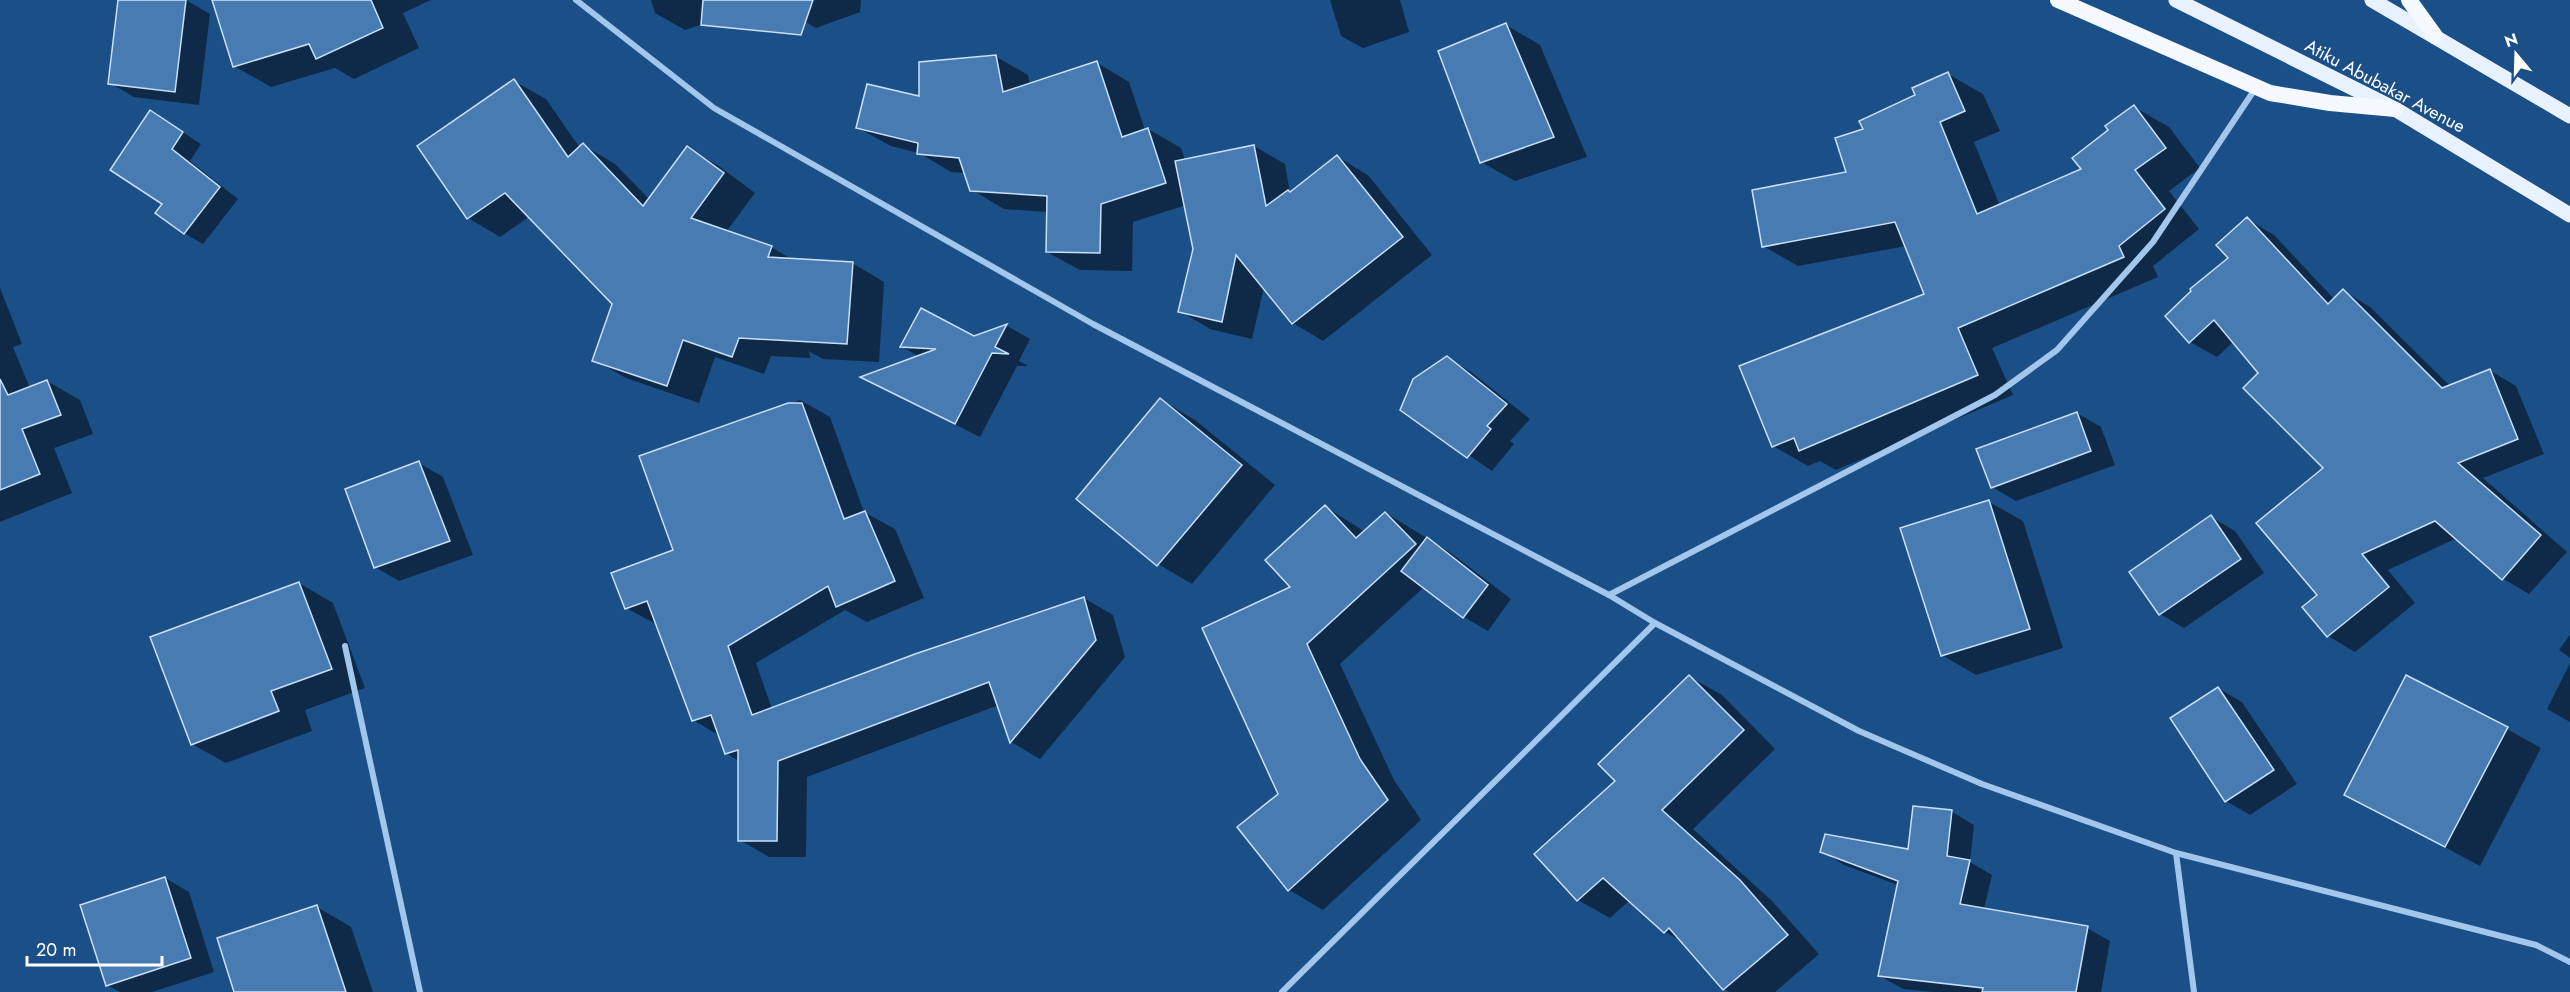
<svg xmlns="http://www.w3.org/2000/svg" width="2570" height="992" font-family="Jost,sans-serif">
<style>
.shadow{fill:#0007}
.building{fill:#487bb2;stroke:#c8e0f9;stroke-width:1.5}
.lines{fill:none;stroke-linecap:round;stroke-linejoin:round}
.minor{stroke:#a3c7ec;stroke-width:6}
.primary{stroke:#e8f2ff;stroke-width:15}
.trunk{stroke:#f4f8ff;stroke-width:16}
.labels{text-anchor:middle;stroke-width:4.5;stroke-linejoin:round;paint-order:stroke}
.street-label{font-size:18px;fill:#fff;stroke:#1b4f87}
</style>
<rect width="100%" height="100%" fill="#1b4f87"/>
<!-- shadow -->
<g class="shadow">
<path d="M 120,0 L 186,0 L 210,14 L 199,105 L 134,97 L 110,83 Z"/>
<path d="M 214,0 L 431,0 L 403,13 L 419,48 L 354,79 L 335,68 L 271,87 L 234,66 Z"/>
<path d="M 651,0 L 774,0 L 774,1 L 685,30 L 655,13 Z"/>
<path d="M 786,0 L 861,0 L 860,12 L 816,28 L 787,11 Z"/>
<path d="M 1330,0 L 1400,0 L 1409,32 L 1363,48 L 1341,36 Z"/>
<path d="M 1506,25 L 1540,45 L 1587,157 L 1515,181 L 1481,162 Z"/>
<path d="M 995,56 L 1028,75 L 1030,85 L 1097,63 L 1129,82 L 1145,130 L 1148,129 L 1181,148 L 1185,160 L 1254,146 L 1285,164 L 1290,193 L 1338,157 L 1368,175 L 1432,255 L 1323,341 L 1293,323 L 1264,287 L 1252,339 L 1210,329 L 1180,311 L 1195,249 L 1186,205 L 1133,222 L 1132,271 L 1080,270 L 1047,252 L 1048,212 L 1004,209 L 972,190 L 966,173 L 951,172 L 919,153 L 891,146 L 858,128 L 920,98 Z"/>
<path d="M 1948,74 L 1983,94 L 2000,131 L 1974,142 L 2000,206 L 2083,170 L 2110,130 L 2134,107 L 2169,127 L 2200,168 L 2169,191 L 2199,229 L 2153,266 L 2158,277 L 1992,348 L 2013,395 L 1836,470 L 1820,461 L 1808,466 L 1773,446 L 1925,295 L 1906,246 L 1798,266 L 1763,246 L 1848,174 L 1865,130 Z"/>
<path d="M 514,81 L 546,99 L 580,148 L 583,145 L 615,164 L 649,199 L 687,148 L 719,166 L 755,193 L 726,232 L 771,247 L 793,260 L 852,263 L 884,282 L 879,362 L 823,359 L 808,351 L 811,358 L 771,356 L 764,374 L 715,357 L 699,403 L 626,378 L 594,360 L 614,304 L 530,216 L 500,237 L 468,218 Z"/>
<path d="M 169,123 L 201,144 L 190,161 L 238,199 L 203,244 L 184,233 L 164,204 Z"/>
<path d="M 2247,219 L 2274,235 L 2335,300 L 2344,291 L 2370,307 L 2450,386 L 2489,370 L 2516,386 L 2544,454 L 2483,478 L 2567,552 L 2529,594 L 2502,578 L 2457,538 L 2388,570 L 2415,603 L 2355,652 L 2328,636 L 2319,596 L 2325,468 L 2260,373 L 2234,341 L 2217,357 L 2190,342 L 2167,316 L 2230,258 Z"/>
<path d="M 0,288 L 22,344 L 13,347 L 30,388 L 47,381 L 80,400 L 93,434 L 54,448 L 72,493 L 0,522 Z"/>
<path d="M 1007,326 L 1030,339 L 1019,361 L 1028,366 L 1017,366 L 980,437 L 886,390 L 920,357 L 902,347 L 974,337 Z"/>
<path d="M 1447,358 L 1471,372 L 1530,419 L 1510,441 L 1514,444 L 1492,471 L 1402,409 L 1411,382 Z"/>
<path d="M 800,400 L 830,417 L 864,512 L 895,529 L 924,598 L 867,622 L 845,610 L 756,663 L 772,709 L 1084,598 L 1113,615 L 1125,657 L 1040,759 L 1011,742 L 999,705 L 807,777 L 806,857 L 769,857 L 740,840 L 739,761 L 726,753 L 720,736 L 693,720 L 658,625 L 626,608 L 674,551 L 641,457 Z"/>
<path d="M 1161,400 L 1195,420 L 1275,485 L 1192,584 L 1158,564 L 1079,499 Z"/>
<path d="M 2077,413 L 2101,427 L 2115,465 L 2016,501 L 1992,487 Z"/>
<path d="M 419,463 L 443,477 L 473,555 L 399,581 L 375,567 Z"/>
<path d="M 1989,502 L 2023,521 L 2063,648 L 1976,675 L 1942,655 Z"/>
<path d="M 1326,507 L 1365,532 L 1386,513 L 1451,553 L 1511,599 L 1488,631 L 1464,617 L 1424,587 L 1340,664 L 1394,780 L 1421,820 L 1323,910 L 1289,890 L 1239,827 L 1280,794 L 1293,588 Z"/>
<path d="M 2211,517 L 2235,531 L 2264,573 L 2184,628 L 2160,614 Z"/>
<path d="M 299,583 L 333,603 L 365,688 L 305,710 L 312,731 L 226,763 L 192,744 Z"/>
<path d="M 2570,635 L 2570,658 L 2559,650 Z"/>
<path d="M 2570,663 L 2570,722 L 2547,709 Z"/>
<path d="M 1690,677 L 1722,695 L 1775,749 L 1693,829 L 1772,901 L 1819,954 L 1775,992 L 1729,992 L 1724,989 L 1683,942 L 1665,932 L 1630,900 L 1610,918 L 1578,900 Z"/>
<path d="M 2218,688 L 2242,702 L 2297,784 L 2250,815 L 2226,801 Z"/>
<path d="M 2507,729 L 2541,748 L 2480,866 L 2346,794 Z"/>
<path d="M 1952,812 L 1974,825 L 1970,862 L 1992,875 L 1984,909 L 2087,928 L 2110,941 L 2101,992 L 1933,992 L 1903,989 L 1880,976 L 1898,885 L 1844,865 L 1822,851 L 1909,851 Z"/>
<path d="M 165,878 L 189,892 L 214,972 L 152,992 L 120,992 L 107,985 Z"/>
<path d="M 317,907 L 351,927 L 373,992 L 236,992 Z"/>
</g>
<!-- building -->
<g class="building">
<path d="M 118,0 L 186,0 L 175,92 L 108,84 Z"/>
<path d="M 212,0 L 371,0 L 383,28 L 316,59 L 309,44 L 233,67 Z"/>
<path d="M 703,0 L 813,0 L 801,35 L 701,25 Z"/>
<path d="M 1506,23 L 1554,137 L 1480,163 L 1438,51 Z"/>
<path d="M 996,55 L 1003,92 L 1097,61 L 1122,137 L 1148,128 L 1166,183 L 1101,204 L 1100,253 L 1046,252 L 1047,196 L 970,191 L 959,158 L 917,154 L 918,143 L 856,128 L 867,84 L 919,96 L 919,62 Z"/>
<path d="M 1948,72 L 1965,111 L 1940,122 L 1977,214 L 2081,169 L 2072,158 L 2108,130 L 2105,126 L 2134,105 L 2166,148 L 2135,170 L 2165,209 L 2119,246 L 2124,257 L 1958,328 L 1978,375 L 1799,451 L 1794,438 L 1772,447 L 1739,366 L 1924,294 L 1895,222 L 1762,247 L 1752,190 L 1846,172 L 1835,138 L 1863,129 L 1859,121 L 1915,95 L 1912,88 Z"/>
<path d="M 514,79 L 568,157 L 583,143 L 643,206 L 687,146 L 724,173 L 691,218 L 772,246 L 768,257 L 853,262 L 847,344 L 739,338 L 732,357 L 683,340 L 667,386 L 592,361 L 612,304 L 505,193 L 467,219 L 417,146 Z"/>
<path d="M 150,110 L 183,132 L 172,149 L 220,187 L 184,234 L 155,213 L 162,204 L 110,170 Z"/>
<path d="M 1254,145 L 1266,206 L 1288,190 L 1290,192 L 1337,155 L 1403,237 L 1292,324 L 1236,255 L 1222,322 L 1178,312 L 1193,249 L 1175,161 Z"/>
<path d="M 2247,217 L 2328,304 L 2343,289 L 2442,388 L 2490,369 L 2518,439 L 2458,463 L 2541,535 L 2502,580 L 2435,521 L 2362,554 L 2389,587 L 2327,637 L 2302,607 L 2317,595 L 2256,523 L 2323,468 L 2243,388 L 2258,373 L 2214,320 L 2189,343 L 2165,316 L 2191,291 L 2190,289 L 2228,258 L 2216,245 Z"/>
<path d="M 921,308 L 974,336 L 1007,324 L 995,347 L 1009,354 L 992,353 L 955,424 L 860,377 L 936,349 L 900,347 Z"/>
<path d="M 1447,356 L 1507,404 L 1487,426 L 1491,429 L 1467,458 L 1400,410 L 1413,379 Z"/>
<path d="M 0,379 L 8,395 L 47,380 L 61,415 L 22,429 L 40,474 L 0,490 Z"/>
<path d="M 1160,398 L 1242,465 L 1157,566 L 1076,499 Z"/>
<path d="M 788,403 L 802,403 L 844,519 L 865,511 L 895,581 L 836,607 L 828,586 L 728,646 L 752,715 L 915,654 L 1084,597 L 1096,640 L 1010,743 L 989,682 L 778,761 L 777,841 L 738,841 L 738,750 L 725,754 L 711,715 L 692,721 L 647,601 L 625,609 L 611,573 L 673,550 L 639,456 Z"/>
<path d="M 2077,412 L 2091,451 L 1991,488 L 1976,449 Z"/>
<path d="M 419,461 L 450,541 L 374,568 L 345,489 Z"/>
<path d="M 1989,500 L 2030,629 L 1941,656 L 1900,528 Z"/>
<path d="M 1325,505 L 1356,538 L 1385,512 L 1416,544 L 1307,644 L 1360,759 L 1388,800 L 1288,891 L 1237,827 L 1278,794 L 1202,628 L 1290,587 L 1265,560 Z"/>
<path d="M 2211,515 L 2241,559 L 2159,615 L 2129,572 Z"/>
<path d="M 1427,537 L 1488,585 L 1463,618 L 1401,571 Z"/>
<path d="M 299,582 L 332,669 L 271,691 L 279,711 L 191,745 L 150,637 Z"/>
<path d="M 1689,675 L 1744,730 L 1662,810 L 1740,880 L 1788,935 L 1723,990 L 1669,928 L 1664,933 L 1603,878 L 1577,901 L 1534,854 L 1615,781 L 1598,764 Z"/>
<path d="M 2406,675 L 2508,727 L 2445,847 L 2344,795 Z"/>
<path d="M 2218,687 L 2274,770 L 2225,802 L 2170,718 Z"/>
<path d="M 1913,806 L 1952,810 L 1947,856 L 1970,860 L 1960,904 L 2088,926 L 2076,992 L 1982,992 L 1983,988 L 1878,976 L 1898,881 L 1820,852 L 1825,834 L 1908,849 Z"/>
<path d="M 165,877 L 191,958 L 106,986 L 80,905 Z"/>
<path d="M 317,905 L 346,992 L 234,992 L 217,938 Z"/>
</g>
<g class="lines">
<!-- minor -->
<g class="minor">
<path d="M 576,0 L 714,108 L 1093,324 L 1609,595 L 1655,623 L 1859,731 L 1982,784 L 2176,853 L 2536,945 L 2570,962"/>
<path d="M 1609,595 L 1995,395 L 2057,350 L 2153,242 L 2255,89"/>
<path d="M 345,646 L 420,992"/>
<path d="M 2176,853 L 2194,992"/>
<path d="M 1282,992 L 1655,623"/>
</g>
<!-- primary -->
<g class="primary">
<path d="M 2176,0 L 2395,109 L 2570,215"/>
<path d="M 2372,0 L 2570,116"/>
</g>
<!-- trunk -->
<g class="trunk">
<path d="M 2058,0 L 2270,93 L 2330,103 L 2395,109"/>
<path d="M 2409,0 L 2435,36"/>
</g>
</g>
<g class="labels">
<!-- street labels -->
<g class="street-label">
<text transform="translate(2385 86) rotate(28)" y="6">Atiku Abubakar Avenue</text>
</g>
</g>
<!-- north arrow -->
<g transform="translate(2516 54) rotate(341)" stroke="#1b4f87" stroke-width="4.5" paint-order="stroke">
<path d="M0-4.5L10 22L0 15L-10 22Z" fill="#ffffff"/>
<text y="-9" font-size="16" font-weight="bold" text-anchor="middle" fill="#ffffff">N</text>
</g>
<!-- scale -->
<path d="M27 956v9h135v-9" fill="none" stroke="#ffffff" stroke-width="3"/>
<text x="36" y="956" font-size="18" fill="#ffffff" stroke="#1b4f87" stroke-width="4.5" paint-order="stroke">20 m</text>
</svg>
